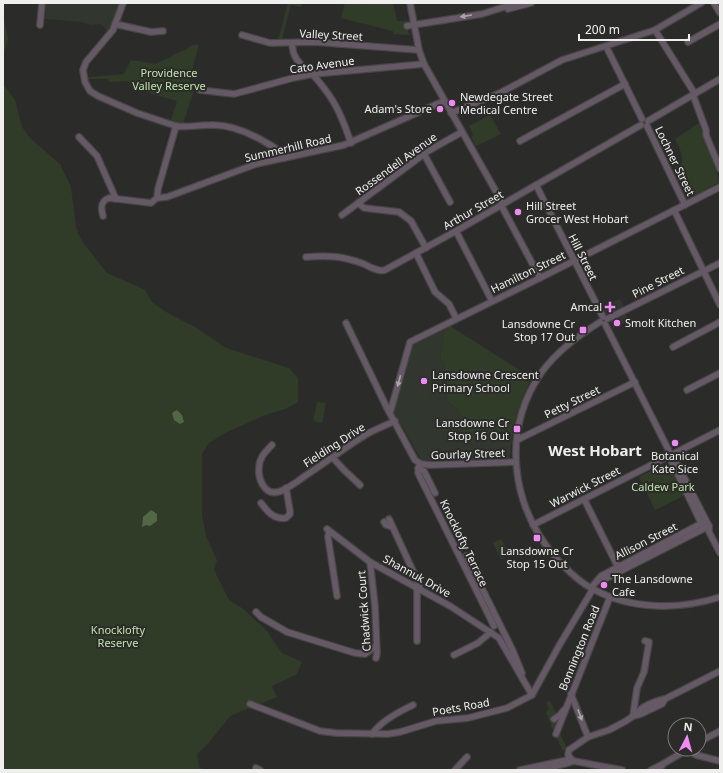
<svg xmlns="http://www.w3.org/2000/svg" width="723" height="773" font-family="'Noto Sans',sans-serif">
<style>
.built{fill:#31362e}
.green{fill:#303c28}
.water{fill:#526745}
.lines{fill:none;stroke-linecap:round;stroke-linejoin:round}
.minor-casing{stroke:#464745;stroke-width:8}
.minor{stroke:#665966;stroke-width:5.5}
.oneway{fill:#aaa4aa}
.poi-dot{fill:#f18af4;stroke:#2b2c2a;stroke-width:1.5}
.labels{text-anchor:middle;stroke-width:4;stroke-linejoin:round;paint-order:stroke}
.street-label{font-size:11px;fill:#eff0ee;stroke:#2b2c2a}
.park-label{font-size:11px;fill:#bde2a6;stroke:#2b2c2a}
.poi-label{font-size:11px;fill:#eff0ee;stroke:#2b2c2a;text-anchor:start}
.district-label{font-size:15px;font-weight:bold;fill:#eff0ee;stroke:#2b2c2a}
</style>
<rect width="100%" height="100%" fill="#2b2c2a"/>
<!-- built -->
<g class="built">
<path d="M 46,3 L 119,3 L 110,29 L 108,31 L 101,24 L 91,25 L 81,22 L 45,19 Z"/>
<path d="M 620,299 L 623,305 L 628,321 L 614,329 L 603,307 Z"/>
<path d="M 444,330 L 440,360 L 444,361 L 447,400 L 460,412 L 464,439 L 512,439 L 510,458 L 422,461 L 394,412 L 412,344 Z"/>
</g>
<!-- green -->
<g class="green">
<path d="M 288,3 L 302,3 L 301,7 L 291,5 L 282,39 L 278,40 Z"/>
<path d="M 345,3 L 364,3 L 365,5 L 368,3 L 393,3 L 397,21 L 405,21 L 407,20 L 407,29 L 410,35 L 393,34 L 393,31 L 341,18 Z"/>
<path d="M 3,15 L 8,38 L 3,57 L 3,84 L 15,100 L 22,127 L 30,138 L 60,164 L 71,187 L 76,228 L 82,241 L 107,273 L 145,290 L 152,302 L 166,312 L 197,328 L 226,348 L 289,368 L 298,378 L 298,402 L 285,409 L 265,415 L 227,432 L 209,443 L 202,454 L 202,516 L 206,536 L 217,560 L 214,570 L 229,600 L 242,608 L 266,630 L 282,653 L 302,662 L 297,674 L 272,686 L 277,697 L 230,716 L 207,745 L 197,754 L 199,767 L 204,770 L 3,770 Z"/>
<path d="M 194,45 L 199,45 L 189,81 L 196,84 L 183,124 L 171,121 L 177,101 L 149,93 L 127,81 L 110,82 L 107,79 L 88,79 L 88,77 L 124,74 L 131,60 L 156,64 Z"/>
<path d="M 490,115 L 501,134 L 476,146 L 471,137 L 473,135 L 469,126 Z"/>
<path d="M 699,123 L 720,182 L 688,199 L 673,168 L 682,163 C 683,154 679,147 675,139 Z"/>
<path d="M 450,326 L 532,378 C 522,397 515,417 512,439 L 464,439 L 460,412 L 447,400 L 444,362 L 440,360 L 444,330 Z"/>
<path d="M 317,402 L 326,403 L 322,423 L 313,421 Z"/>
<path d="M 449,425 L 458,425 L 457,442 L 448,441 Z"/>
<path d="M 666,463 L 671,464 L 685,495 L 655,510 L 639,477 Z"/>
<path d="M 501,539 L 510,555 L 501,559 L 493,543 Z"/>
<path d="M 550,701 L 556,713 L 550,717 L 551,722 L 557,722 L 561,719 L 554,732 L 546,712 L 549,709 L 546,702 Z"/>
<path d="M 559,732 L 567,748 L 563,751 L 556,736 Z"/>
</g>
<!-- water -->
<g class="water">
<path d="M 177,410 L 182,415 L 184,422 L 180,424 L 174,420 L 172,413 Z"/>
<path d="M 151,510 L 157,514 L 157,521 L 150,526 L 146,525 L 142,527 L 143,517 Z"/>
</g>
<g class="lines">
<!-- minor casing -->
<g class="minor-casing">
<g id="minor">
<path d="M 123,3 L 113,30 L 86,62 L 83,70 L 85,82 L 90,91 L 98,96 L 137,113 L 176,126"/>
<path d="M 410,3 L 419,50 L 424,64 L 503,204"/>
<path d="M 714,3 L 720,13"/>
<path d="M 508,9 L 531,3"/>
<path d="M 115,24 L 151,32 L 163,31"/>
<path d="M 40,25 L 42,3"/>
<path d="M 407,26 L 482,14 L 517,3"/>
<path d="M 655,30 L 695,94"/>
<path d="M 242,35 L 270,43 L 315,42 L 419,50"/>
<path d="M 688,42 L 720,24"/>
<path d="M 292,43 C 293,62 302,64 313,75 C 319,81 324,88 329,95 C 339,109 345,126 351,143"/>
<path d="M 606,46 L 642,119"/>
<path d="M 200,90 L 234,94 L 293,78 L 313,74 L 424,64"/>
<path d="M 693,95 L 706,130 L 706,135 L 720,169"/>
<path d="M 451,113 L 500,93 L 562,60 L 655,30 L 701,3"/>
<path d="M 648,121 L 720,79"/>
<path d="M 647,126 L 685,205"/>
<path d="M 79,137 L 97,156 L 116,199"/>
<path d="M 520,141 L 625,84"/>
<path d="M 424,154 L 450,202"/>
<path d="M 536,185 L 603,317"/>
<path d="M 157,198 L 158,189 L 176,126 C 187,128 198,125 210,125 C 230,124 248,132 265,142 C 272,146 280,150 284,158"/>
<path d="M 358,203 L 364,208 L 399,212 L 411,221 L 426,248"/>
<path d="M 501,205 L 540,278"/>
<path d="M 674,210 L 720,305"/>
<path d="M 342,215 L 428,151 L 462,132"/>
<path d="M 103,216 C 101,209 100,201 109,198 L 151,203 L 157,198 L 167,197 L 256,164 L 344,145 L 444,101"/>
<path d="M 456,231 L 492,301"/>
<path d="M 416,253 L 435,292 L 449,304 L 456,318"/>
<path d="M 306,257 C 328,255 343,256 364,264 C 370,267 378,272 385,270 L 456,231 L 641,125"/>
<path d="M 607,319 L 720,263"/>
<path d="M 600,322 C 578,336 557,351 541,373 C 501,432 511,506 556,558 C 567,570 579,582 593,589 C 631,610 680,610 720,597"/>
<path d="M 346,323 L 387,408 L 415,460 L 421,464 L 419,466 L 418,473 L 494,626"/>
<path d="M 605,324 L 669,451"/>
<path d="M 673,347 L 720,322"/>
<path d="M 687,390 L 720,373"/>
<path d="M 390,413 L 410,342 L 540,278 L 720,187"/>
<path d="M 517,440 L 635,382"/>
<path d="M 272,445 C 265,452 259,458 259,468 C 258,478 264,495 277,492 C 286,491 300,479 308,474 C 328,461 347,446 367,434 C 376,429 386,425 395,421"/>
<path d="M 675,453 L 720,430"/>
<path d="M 333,458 L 344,470 L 360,485"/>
<path d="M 674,458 L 709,526 L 709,532 L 720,553"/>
<path d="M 671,460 L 703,527"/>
<path d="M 421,464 L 430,465 L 515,462"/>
<path d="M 418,468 L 424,471 L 435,493"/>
<path d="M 584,499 L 619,569"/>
<path d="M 261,503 C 267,511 274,520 286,518 L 290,514 L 290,511 L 286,488"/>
<path d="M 389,519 L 418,582 L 420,590"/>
<path d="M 384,522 L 386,525 L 392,527"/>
<path d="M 533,525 L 667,457"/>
<path d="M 327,529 L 370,562 L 450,606 L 499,638 L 532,695"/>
<path d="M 329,531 L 328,537 L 337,596"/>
<path d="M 466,556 L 513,651 L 522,673"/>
<path d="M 370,562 L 375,606 L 377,653 L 376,658"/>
<path d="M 597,581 L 601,581 L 709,526"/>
<path d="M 417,588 L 417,641"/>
<path d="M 591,588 L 601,576 L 706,521"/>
<path d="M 256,612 L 261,617 L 287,632 L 355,653 L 365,654 L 376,646"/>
<path d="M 454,655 L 478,643 L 491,632"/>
<path d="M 571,694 L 588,737"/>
<path d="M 250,704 L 320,731 L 336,733 L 388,734 L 400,732 L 436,721 L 468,718 L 507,708 L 532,695 L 560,644 L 593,589"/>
<path d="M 636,714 C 642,706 656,701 665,699 L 720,671"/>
<path d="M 633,716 L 637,688 L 644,672 L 649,642 L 645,641"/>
<path d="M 554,719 L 560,715 L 564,710"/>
<path d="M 372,734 C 381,721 398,712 413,705"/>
<path d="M 556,734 L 610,597"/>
<path d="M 699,742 L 720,731"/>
<path d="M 687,749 L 696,755 L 720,761"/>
<path d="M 573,761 L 568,755 L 569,750 L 588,737 L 609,730 L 626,721 L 633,716 L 641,714 L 662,704 L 665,699"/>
<path d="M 256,768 L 260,770"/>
<path d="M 455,770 L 467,757"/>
<path d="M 520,770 L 568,760 L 622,770"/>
<path d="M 539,770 C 546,768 569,764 573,761"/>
<path d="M 651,770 L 663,764"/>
<path d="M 659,770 L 663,764 L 688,749"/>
</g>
</g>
<!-- minor -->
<use href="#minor" class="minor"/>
</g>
<!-- one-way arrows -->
<defs><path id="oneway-solid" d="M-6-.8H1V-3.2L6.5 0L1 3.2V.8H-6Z"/></defs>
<g class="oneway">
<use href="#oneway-solid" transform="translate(466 16) rotate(171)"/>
<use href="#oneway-solid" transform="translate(399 381) rotate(105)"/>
<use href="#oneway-solid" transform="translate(580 715) rotate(69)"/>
</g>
<!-- markers -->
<g class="poi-dot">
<circle cx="452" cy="103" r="4"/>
<circle cx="440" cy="109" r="4"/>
<circle cx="518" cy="212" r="4"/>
<path d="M608 301h4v4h4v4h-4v4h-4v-4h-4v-4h4z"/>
<circle cx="617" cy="323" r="4"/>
<rect x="579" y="326" width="8" height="8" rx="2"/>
<circle cx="424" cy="381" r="4"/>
<rect x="513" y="425" width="8" height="8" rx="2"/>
<circle cx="675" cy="443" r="4"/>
<rect x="533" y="534" width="8" height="8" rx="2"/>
<circle cx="604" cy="585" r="4"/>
</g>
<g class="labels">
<!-- street labels -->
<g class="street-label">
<text transform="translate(331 35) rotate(3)" y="4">Valley Street</text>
<text transform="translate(322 65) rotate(-8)" y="4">Cato Avenue</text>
<text transform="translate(288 148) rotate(-13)" y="4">Summerhill Road</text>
<text transform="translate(675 161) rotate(64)" y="4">Lochner Street</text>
<text transform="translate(396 164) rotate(-36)" y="4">Rossendell Avenue</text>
<text transform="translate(473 210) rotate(-30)" y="4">Arthur Street</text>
<text transform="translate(583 257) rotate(63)" y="4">Hill Street</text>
<text transform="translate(528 272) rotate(-26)" y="4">Hamilton Street</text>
<text transform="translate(658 282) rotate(-27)" y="4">Pine Street</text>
<text transform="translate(572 402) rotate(-26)" y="4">Petty Street</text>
<text transform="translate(334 445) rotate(-33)" y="4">Fielding Drive</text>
<text transform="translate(468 454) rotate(-2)" y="4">Gourlay Street</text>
<text transform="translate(585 487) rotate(-27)" y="4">Warwick Street</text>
<text transform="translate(646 541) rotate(-27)" y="4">Allison Street</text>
<text transform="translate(464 543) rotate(64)" y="4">Knocklofty Terrace</text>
<text transform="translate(417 576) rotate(29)" y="4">Shannuk Drive</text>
<text transform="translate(364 611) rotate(-94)" y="4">Chadwick Court</text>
<text transform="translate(579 648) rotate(-68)" y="4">Bonnington Road</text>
<text transform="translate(461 707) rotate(-10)" y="4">Poets Road</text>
</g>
<!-- park labels -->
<g class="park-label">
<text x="169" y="77">Providence<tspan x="169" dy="13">Valley Reserve</tspan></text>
<text x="663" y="491">Caldew Park</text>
<text x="118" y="634">Knocklofty<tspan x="118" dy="13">Reserve</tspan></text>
</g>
<!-- poi labels -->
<g class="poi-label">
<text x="460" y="101">Newdegate Street<tspan x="460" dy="13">Medical Centre</tspan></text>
<text x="432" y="113" text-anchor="end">Adam's Store</text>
<text x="526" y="210">Hill Street<tspan x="526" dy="13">Grocer West Hobart</tspan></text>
<text x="602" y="311" text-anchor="end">Amcal</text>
<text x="625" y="327">Smolt Kitchen</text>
<text x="575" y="328" text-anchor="end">Lansdowne Cr<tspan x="575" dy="13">Stop 17 Out</tspan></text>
<text x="432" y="379">Lansdowne Crescent<tspan x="432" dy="13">Primary School</tspan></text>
<text x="509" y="427" text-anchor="end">Lansdowne Cr<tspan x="509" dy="13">Stop 16 Out</tspan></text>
<text x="675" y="460" text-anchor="middle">Botanical<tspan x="675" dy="13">Kate Sice</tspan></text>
<text x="537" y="555" text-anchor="middle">Lansdowne Cr<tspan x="537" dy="13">Stop 15 Out</tspan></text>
<text x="612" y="583">The Lansdowne<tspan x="612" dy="13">Cafe</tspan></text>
</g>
<!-- district labels -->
<g class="district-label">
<text x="595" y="456">West Hobart</text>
</g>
</g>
<!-- border -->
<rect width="723" height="773" fill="none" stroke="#eff0ee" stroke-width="8"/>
<!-- north arrow -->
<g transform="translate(687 737) rotate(6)"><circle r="19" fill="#2b2c2a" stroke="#797a78"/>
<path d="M0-3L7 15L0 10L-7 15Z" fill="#f18af4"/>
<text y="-6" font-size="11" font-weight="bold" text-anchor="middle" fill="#eff0ee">N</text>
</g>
<!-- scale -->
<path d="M579 34v6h110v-6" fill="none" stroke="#eff0ee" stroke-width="2"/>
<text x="585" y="34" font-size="12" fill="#eff0ee" stroke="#2b2c2a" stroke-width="3" paint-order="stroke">200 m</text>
</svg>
